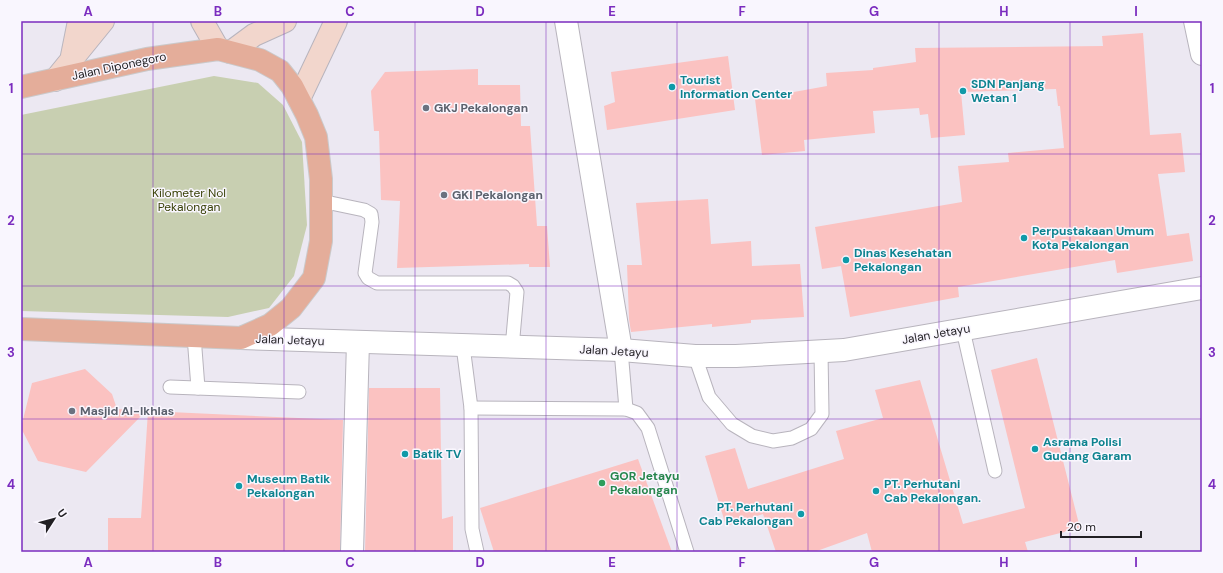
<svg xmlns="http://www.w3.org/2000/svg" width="1223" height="573" font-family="'DM Sans',sans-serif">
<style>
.green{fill:#c8cfb1}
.building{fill:#fbc2c1}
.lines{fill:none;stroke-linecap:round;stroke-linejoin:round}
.lane-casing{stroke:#b8b4bd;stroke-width:15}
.street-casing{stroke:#b8b4bd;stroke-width:24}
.secondary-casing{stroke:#b8b4bd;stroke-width:24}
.primary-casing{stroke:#cac9ca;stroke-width:24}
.lane{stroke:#fff;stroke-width:13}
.street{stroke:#fff;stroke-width:22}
.secondary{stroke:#f2d6cc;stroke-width:22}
.primary{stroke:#e4ad9a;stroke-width:22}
.grid{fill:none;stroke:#7b2cbf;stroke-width:1;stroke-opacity:0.55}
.culture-dot{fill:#0f9aa8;stroke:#f9f6fe;stroke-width:1.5}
.worship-dot{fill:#6b7280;stroke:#f9f6fe;stroke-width:1.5}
.leisure-dot{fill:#2e9e5b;stroke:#f9f6fe;stroke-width:1.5}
.labels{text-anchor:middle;stroke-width:3;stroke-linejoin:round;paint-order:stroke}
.street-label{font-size:12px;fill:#211f23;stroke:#f9f6fe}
.culture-label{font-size:12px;font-weight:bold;fill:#0d838f;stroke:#f9f6fe;text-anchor:start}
.worship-label{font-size:12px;font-weight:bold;fill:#5b616d;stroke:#f9f6fe;text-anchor:start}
.park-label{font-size:12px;fill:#384006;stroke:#f9f6fe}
.leisure-label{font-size:12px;font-weight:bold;fill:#27864d;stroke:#f9f6fe;text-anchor:start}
.neatline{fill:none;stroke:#7b2cbf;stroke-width:1.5}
.grid-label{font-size:13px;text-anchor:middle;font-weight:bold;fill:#7b2cbf}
</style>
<rect width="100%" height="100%" fill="#ece8f2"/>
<!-- green -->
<path class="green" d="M 214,76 L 258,83 L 283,105 L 302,142 L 307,225 L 294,276 L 269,308 L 228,317 L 21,311 L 21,115 Z"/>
<!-- building -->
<g class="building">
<path d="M 1143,33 L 1150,135 L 1181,133 L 1185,172 L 1158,174 L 1167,236 L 1189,233 L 1193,261 L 1117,273 L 1115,260 L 958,287 L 959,297 L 850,317 L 841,266 L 822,269 L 815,227 L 962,202 L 958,166 L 1009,162 L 1008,153 L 1064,148 L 1060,106 L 1058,106 L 1056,89 L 961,92 L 965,135 L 931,138 L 928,114 L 920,115 L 919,108 L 873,111 L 875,133 L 804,140 L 805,151 L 762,155 L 755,99 L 827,86 L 826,73 L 873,70 L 873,68 L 916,62 L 915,48 L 1103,46 L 1102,36 Z"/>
<path d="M 728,56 L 735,110 L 607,130 L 604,106 L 615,102 L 611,72 Z"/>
<path d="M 478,69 L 478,85 L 520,85 L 521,126 L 530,126 L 537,226 L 547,226 L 550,267 L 529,267 L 529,264 L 397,268 L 400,201 L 381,200 L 379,131 L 374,131 L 371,91 L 385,72 Z"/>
<path d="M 708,199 L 711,244 L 751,241 L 752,266 L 800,264 L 804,317 L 751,320 L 751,323 L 712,327 L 712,324 L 631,332 L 629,319 L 627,265 L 642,265 L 636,203 Z"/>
<path d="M 1037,358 L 1080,528 L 1025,542 L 1028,552 L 872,552 L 867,533 L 814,552 L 776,552 L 763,514 L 726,526 L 705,456 L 735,448 L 748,489 L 844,459 L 836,431 L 883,418 L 875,390 L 920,380 L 963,524 L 1025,508 L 991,370 Z"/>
<path d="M 85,369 L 112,394 L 117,409 L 146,411 L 86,472 L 38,461 L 21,428 L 32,383 Z"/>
<path d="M 369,388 L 440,388 L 442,519 L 453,516 L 453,552 L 365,552 Z"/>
<path d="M 148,411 L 343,420 L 340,552 L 108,552 L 108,518 L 141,518 Z"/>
<path d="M 638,459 L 672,552 L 494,552 L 480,508 Z"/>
</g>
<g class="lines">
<!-- lane casing -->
<g class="lane-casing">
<g id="lane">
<path d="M 321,201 L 364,210 L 371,214 L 372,222 L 365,273 L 368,278 L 377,283 L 508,283 L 513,286 L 517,292 L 512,348"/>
<path d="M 963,330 L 995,471"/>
<path d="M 194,336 L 198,388"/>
<path d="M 463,346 L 471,408 L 472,529 L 477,552"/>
<path d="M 621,350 L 626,409"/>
<path d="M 695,356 L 709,397 L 732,424 L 752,436 L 773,441 L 792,438 L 811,429 L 822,414 L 821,351"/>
<path d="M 170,387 L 299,392"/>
<path d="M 471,408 L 626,409 L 637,413 L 648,428 L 687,552"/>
</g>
</g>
<!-- street casing -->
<g class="street-casing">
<g id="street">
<path d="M 566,21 L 621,350"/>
<path d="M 1195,21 L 1202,54"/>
<path d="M 241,338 L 621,350 L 695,356 L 736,356 L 844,350 L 1202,288"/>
<path d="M 352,552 L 358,342"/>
</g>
</g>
<!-- secondary casing -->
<g class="secondary-casing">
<g id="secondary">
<path d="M 202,21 L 218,49"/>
<path d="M 231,52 L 254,35 L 285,21"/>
<path d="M 72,56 L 79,21"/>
<path d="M 55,80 L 103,21"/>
<path d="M 299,99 L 336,21"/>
</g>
</g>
<!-- primary casing -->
<g class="primary-casing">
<path id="primary" d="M 21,87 L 147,59 L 218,49 L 260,60 L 280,71 L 292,86 L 307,115 L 316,137 L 321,179 L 321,241 L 314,278 L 291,308 L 270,325 L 241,338 L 21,329"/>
</g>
<!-- lane -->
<use href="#lane" class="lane"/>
<!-- street -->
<use href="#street" class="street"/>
<!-- secondary -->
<use href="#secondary" class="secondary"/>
<!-- primary -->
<use href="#primary" class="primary"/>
</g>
<!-- grid -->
<path class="grid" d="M 153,21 L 153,552M 284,21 L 284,552M 415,21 L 415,552M 546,21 L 546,552M 677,21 L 677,552M 808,21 L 808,552M 939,21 L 939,552M 1070,21 L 1070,552M 21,154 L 1202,154M 21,286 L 1202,286M 21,419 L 1202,419"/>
<!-- markers -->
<g class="culture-dot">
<circle cx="672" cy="87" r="4"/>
<circle cx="963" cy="91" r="4"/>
<circle cx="1024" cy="238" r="4"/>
<circle cx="846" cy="260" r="4"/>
<circle cx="1035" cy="449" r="4"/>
<circle cx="405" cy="454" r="4"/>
<circle cx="239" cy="486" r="4"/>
<circle cx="876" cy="491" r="4"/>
<circle cx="801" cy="514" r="4"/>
</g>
<g class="worship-dot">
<circle cx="426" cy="108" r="4"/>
<circle cx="444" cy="195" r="4"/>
<circle cx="72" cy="411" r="4"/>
</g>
<circle class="leisure-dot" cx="602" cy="483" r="4"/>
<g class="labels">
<!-- street labels -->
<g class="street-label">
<text transform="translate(119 66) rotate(-12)" y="4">Jalan Diponegoro</text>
<text transform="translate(936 334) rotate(-10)" y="4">Jalan Jetayu</text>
<text transform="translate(290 340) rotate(2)" y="4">Jalan Jetayu</text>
<text transform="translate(614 351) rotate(3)" y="4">Jalan Jetayu</text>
</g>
<!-- culture labels -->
<g class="culture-label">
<text x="680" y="84">Tourist<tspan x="680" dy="14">Information Center</tspan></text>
<text x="971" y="88">SDN Panjang<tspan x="971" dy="14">Wetan 1</tspan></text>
<text x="1032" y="235">Perpustakaan Umum<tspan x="1032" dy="14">Kota Pekalongan</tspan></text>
<text x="854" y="257">Dinas Kesehatan<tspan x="854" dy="14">Pekalongan</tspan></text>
<text x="1043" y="446">Asrama Polisi<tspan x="1043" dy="14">Gudang Garam</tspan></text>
<text x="413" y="458">Batik TV</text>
<text x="247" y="483">Museum Batik<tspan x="247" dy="14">Pekalongan</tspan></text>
<text x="884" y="488">PT. Perhutani<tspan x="884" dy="14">Cab Pekalongan.</tspan></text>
<text x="793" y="511" text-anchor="end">PT. Perhutani<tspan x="793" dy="14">Cab Pekalongan</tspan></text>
</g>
<!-- worship labels -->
<g class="worship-label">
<text x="434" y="112">GKJ Pekalongan</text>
<text x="452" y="199">GKI Pekalongan</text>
<text x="80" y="415">Masjid Al-Ikhlas</text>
</g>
<!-- park labels -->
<g class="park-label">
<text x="189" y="197">Kilometer Nol<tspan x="189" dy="14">Pekalongan</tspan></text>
</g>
<!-- leisure labels -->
<g class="leisure-label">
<text x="610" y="480">GOR Jetayu<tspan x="610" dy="14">Pekalongan</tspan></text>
</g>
</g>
<!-- border -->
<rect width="1223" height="573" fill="none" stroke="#f9f6fe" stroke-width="44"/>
<!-- north arrow -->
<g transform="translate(54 519) rotate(54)" stroke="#f9f6fe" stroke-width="3" paint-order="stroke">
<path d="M0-3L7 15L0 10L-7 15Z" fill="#211f23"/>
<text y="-6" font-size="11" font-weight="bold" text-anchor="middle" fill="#211f23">U</text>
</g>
<!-- scale -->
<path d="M1061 531v6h80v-6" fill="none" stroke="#211f23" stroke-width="2"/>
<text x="1067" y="531" font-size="12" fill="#211f23" stroke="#f9f6fe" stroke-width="3" paint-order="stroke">20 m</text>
<rect x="22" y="22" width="1179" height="529" class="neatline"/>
<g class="grid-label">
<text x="88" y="16">A</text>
<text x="218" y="16">B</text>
<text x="350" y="16">C</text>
<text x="480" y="16">D</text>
<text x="612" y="16">E</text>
<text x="742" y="16">F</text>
<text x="874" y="16">G</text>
<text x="1004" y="16">H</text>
<text x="1136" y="16">I</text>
<text x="11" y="93">1</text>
<text x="1212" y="93">1</text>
<text x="11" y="225">2</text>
<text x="1212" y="225">2</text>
<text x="11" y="357">3</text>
<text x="1212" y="357">3</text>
<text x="11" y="489">4</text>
<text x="1212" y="489">4</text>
<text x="88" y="567">A</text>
<text x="218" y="567">B</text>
<text x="350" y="567">C</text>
<text x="480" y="567">D</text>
<text x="612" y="567">E</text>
<text x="742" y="567">F</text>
<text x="874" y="567">G</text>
<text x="1004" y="567">H</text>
<text x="1136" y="567">I</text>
</g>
</svg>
